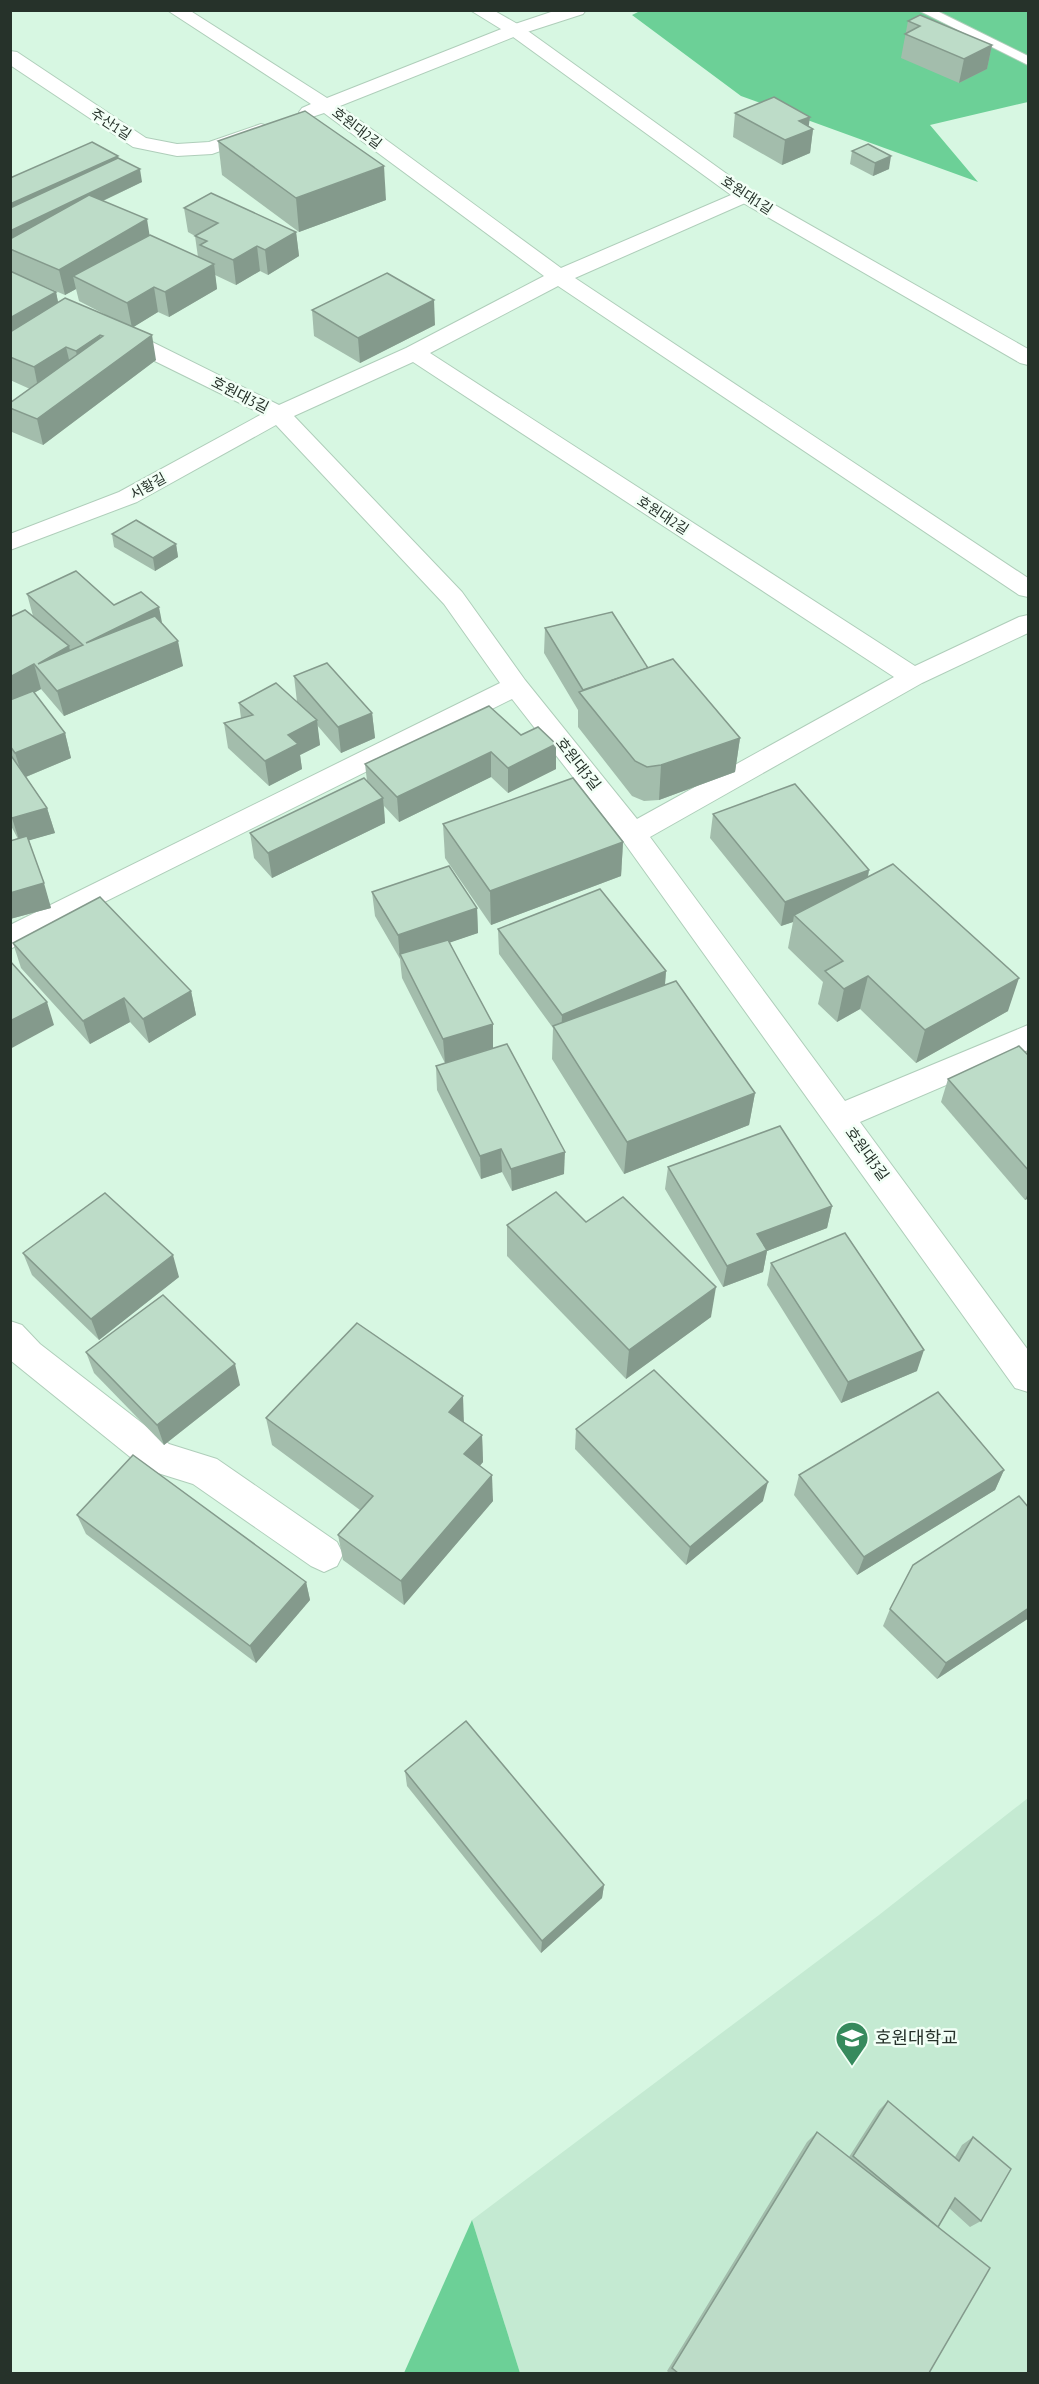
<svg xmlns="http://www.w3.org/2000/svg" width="1039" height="2384" font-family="'PT Sans Narrow','Noto Sans KR',sans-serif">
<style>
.built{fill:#c4ead2}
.forest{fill:#6cd097}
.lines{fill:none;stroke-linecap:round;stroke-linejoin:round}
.lane-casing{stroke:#afceba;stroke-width:2}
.street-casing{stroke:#afceba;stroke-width:2}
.secondary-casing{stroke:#afceba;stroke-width:2}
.lane{fill:#fff;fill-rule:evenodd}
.street{fill:#fff;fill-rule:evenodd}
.secondary{fill:#fff;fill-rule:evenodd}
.wall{fill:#a3bdac;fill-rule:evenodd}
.shaded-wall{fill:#849a8c}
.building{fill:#bddcc8;stroke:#849a8c;stroke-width:1.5}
.labels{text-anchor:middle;stroke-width:5;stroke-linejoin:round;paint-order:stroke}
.far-street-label{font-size:14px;fill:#26322a;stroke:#f2fff6}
.street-label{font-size:15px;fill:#26322a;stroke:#f2fff6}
.near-poi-label{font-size:18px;fill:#26322a;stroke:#f2fff6;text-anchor:start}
</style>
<rect width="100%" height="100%" fill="#d7f7e2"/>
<!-- built -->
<path class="built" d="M 1028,1798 L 1028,2373 L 520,2373 L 472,2220 L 879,1915 Z"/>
<!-- forest -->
<g class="forest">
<path d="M 642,10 L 1028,11 L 1028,102 L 930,125 L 978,182 L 741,96 L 632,15 Z"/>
<path d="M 472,2220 L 520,2373 L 404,2373 Z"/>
</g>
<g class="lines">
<!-- lane casing -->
<g class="lane-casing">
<path id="lane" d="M 918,10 L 935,10 L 1028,56 L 1028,65 Z"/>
</g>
<!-- street casing -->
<g class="street-casing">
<g id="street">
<path d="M 167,10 L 189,10 L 327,98 L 509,26 L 557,10 L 586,10 L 583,14 L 521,34 L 340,106 L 561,268 L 738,192 L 752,192 L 755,196 L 752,200 L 575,278 L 1028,578 L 1028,597 L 1019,595 L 558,286 L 430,353 L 915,666 L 1019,617 L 1028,615 L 1028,633 L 922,683 L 650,837 L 845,1101 L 1028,1025 L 1028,1050 L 860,1122 L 1028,1350 L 1028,1392 L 1015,1388 L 623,841 L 512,699 L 10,949 L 10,925 L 500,683 L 444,604 L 276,425 L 137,502 L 10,550 L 10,534 L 119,492 L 262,414 L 106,337 L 103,332 L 106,327 L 114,325 L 122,327 L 279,405 L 406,348 L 544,276 L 324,113 L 309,118 L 302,116 L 299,112 L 302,108 L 311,104 ZM 413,362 L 894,677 L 637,819 L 525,680 L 462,592 L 294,416 Z"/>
<path d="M 10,51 L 17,52 L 146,138 L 177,144 L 209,142 L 261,124 L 268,126 L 271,130 L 268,134 L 212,154 L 177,156 L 133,147 L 10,65 Z"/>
<path d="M 10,1321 L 22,1325 L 40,1344 L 169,1444 L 217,1459 L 337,1542 L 343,1554 L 337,1566 L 324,1572 L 311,1566 L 193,1484 L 145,1469 L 10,1360 Z"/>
</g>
</g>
<!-- secondary casing -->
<g class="secondary-casing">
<path id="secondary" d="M 470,10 L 493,10 L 521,26 L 752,192 L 1028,349 L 1028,365 L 1020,363 L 738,200 L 509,34 Z"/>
</g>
<!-- lane -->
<use href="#lane" class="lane"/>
<!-- street -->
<use href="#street" class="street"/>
<!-- secondary -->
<use href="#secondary" class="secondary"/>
</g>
<!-- wall -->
<g class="wall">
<path d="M 908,21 L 992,45 L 987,69 L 959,83 L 901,58 Z"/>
<path d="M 735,113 L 810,117 L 808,126 L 813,129 L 810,153 L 782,165 L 733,137 Z"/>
<path d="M 218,141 L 386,200 L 299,232 L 222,175 Z"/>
<path d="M 852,151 L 889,169 L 873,176 L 850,164 Z"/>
<path d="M 118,156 L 118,158 L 142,182 L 103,201 L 149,235 L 198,257 L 195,236 L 188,232 L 184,208 L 296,232 L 299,256 L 268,275 L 260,271 L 236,285 L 215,275 L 217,289 L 169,317 L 158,312 L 133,327 L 156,360 L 43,445 L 12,432 L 10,426 L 10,403 L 30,389 L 10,380 L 10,178 ZM 32,281 L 65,295 L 76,289 L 79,301 L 106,315 L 58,302 L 56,292 Z"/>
<path d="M 312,310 L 435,325 L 360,363 L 314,336 Z"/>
<path d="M 112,534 L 176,544 L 178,557 L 155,571 L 114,547 Z"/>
<path d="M 27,594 L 114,605 L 163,624 L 183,666 L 64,716 L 41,689 L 34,693 L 65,733 L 71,758 L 26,777 L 47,808 L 55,833 L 29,840 L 51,908 L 10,919 L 10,841 L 18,839 L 10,824 L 10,617 L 33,616 Z"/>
<path d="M 545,628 L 648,668 L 740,738 L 735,772 L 659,800 L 644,801 L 632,796 L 578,727 L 578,710 L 544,653 Z"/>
<path d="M 294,676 L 372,713 L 375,738 L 341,753 L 317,725 L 320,745 L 300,755 L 302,769 L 269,786 L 228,748 L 224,723 L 241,718 L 239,703 L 300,704 L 297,702 Z"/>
<path d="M 489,706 L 556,769 L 508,793 L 491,777 L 399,822 L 384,806 L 385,823 L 272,878 L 254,858 L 250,833 L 367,781 L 365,764 Z"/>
<path d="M 713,814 L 869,870 L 868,877 L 1008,1011 L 916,1063 L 860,1009 L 837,1022 L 818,1004 L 823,982 L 788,948 L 793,922 L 781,926 L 710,838 Z"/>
<path d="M 443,824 L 623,842 L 621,876 L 491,925 L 445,858 Z"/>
<path d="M 372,892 L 477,908 L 478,933 L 450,942 L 493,1048 L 445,1063 L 402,978 L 400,959 L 375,916 Z"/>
<path d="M 498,929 L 666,971 L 665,985 L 755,1093 L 749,1125 L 624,1174 L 552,1059 L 553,1028 L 499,954 Z"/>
<path d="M 13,943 L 191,991 L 196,1015 L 149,1043 L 130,1022 L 90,1044 L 21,968 Z"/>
<path d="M 1029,1056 L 1029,1198 L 1025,1200 L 941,1102 L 948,1079 Z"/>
<path d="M 436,1066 L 564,1174 L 512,1191 L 502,1172 L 481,1179 L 437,1090 Z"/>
<path d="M 668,1167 L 832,1206 L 827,1228 L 767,1251 L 763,1272 L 723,1287 L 665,1189 Z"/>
<path d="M 507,1225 L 711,1317 L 626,1379 L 507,1256 Z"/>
<path d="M 23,1253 L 179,1277 L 99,1340 L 32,1275 Z"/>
<path d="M 771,1263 L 917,1371 L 841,1403 L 767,1285 Z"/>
<path d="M 86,1352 L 240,1385 L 164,1445 L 94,1373 Z"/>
<path d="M 266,1418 L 464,1423 L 482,1435 L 483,1462 L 480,1466 L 493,1501 L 404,1605 L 343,1560 L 338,1535 L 360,1510 L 272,1445 Z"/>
<path d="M 576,1429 L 763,1501 L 686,1565 L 575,1449 Z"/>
<path d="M 1004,1470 L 995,1490 L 857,1575 L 794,1495 L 799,1475 Z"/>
<path d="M 1029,1508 L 1029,1618 L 937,1679 L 883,1626 L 890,1609 Z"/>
<path d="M 77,1515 L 306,1582 L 310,1600 L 256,1663 L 86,1534 Z"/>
<path d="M 405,1771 L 604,1885 L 602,1898 L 541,1953 L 407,1786 Z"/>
<path d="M 888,2101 L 955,2157 L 962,2145 L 973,2137 L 981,2221 L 970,2227 L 949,2208 L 938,2227 L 929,2373 L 669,2373 L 667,2371 L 807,2142 L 817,2132 L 849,2157 L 879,2110 Z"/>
</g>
<!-- shaded-wall -->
<g class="shaded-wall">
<path d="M 992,45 L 987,69 L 959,83 L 964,59 Z"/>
<path d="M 810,117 L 808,131 L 813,129 L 810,153 L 782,165 L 785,140 L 799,121 Z"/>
<path d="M 118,156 L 120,169 L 10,218 L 10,204 Z"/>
<path d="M 891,156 L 889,169 L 873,176 L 875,163 Z"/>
<path d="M 384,166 L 386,200 L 299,232 L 296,198 Z"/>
<path d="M 140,169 L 142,182 L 10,245 L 10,231 Z"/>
<path d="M 147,219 L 151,244 L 73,276 L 76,289 L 65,295 L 59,270 Z"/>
<path d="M 296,232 L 299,256 L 268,275 L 265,250 Z"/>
<path d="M 257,246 L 260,271 L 236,285 L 233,260 Z"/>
<path d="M 214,264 L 217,289 L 169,317 L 165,292 Z"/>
<path d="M 154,287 L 158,312 L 132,328 L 127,303 Z"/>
<path d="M 56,292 L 61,317 L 10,347 L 10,318 Z"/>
<path d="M 434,300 L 435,325 L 360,363 L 358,338 Z"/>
<path d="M 100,335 L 105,360 L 81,376 L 76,351 Z"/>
<path d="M 152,335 L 156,360 L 43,445 L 37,419 Z"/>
<path d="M 66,347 L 72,372 L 39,393 L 34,367 Z"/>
<path d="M 176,544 L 178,557 L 155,571 L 153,558 Z"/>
<path d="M 159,607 L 164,633 L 86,643 Z"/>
<path d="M 178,641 L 183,666 L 64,716 L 57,691 Z"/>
<path d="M 69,646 L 75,672 L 38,664 Z"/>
<path d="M 34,664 L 41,689 L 10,706 L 10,677 Z"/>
<path d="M 372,713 L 375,738 L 341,753 L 338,727 Z"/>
<path d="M 317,720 L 320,745 L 300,755 L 302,769 L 269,786 L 265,761 L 288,735 Z"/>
<path d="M 65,733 L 71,758 L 23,778 L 15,753 Z"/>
<path d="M 740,738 L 735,772 L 659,800 L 661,765 Z"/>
<path d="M 556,744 L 556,769 L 508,793 L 508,768 Z"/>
<path d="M 491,752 L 491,777 L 399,822 L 397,797 Z"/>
<path d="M 383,798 L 385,823 L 272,878 L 268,853 Z"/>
<path d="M 47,808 L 55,833 L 20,843 L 12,818 Z"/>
<path d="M 623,842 L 621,876 L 491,925 L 490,891 Z"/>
<path d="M 869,870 L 864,895 L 794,915 L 793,922 L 781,926 L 785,902 Z"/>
<path d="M 44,883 L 51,908 L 10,919 L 10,893 Z"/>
<path d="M 477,908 L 478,933 L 402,959 L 400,954 L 400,959 L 398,935 Z"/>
<path d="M 666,971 L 664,995 L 561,1039 L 562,1015 Z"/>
<path d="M 868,976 L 860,1009 L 837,1022 L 844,989 Z"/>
<path d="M 1019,978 L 1008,1011 L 916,1063 L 925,1030 Z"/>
<path d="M 191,991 L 196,1015 L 149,1043 L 143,1019 Z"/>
<path d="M 124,998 L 130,1022 L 90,1044 L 83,1021 Z"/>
<path d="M 47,1002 L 54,1025 L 10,1049 L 10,1021 Z"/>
<path d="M 493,1024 L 493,1048 L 445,1063 L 443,1039 Z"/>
<path d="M 755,1093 L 749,1125 L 624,1174 L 627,1142 Z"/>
<path d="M 501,1149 L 502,1172 L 481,1179 L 480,1156 Z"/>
<path d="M 565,1152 L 564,1174 L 512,1191 L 511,1169 Z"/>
<path d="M 1029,1191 L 1029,1198 L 1025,1200 Z"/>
<path d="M 832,1206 L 827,1228 L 767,1251 L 763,1272 L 723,1287 L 727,1266 L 757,1234 Z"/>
<path d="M 173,1255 L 179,1277 L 99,1340 L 91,1319 Z"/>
<path d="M 716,1287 L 711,1317 L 626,1379 L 629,1350 Z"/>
<path d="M 924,1350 L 917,1371 L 841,1403 L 848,1382 Z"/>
<path d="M 235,1364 L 240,1385 L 164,1445 L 157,1425 Z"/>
<path d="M 463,1396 L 464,1424 L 449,1412 Z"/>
<path d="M 482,1435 L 483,1462 L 466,1481 L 464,1454 Z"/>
<path d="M 1004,1470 L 995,1490 L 857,1575 L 864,1557 Z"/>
<path d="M 492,1475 L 493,1501 L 404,1605 L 401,1581 Z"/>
<path d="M 768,1482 L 763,1501 L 686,1565 L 690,1547 Z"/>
<path d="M 306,1582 L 310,1600 L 256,1663 L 250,1646 Z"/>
<path d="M 1029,1608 L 1029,1618 L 937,1679 L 946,1663 Z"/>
<path d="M 604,1885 L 602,1898 L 541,1953 L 542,1941 Z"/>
</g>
<!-- building -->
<g class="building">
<path d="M 920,15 L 992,45 L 964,59 L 905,34 L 920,26 L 908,21 Z"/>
<path d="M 774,97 L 810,117 L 799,121 L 813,129 L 785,140 L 735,113 Z"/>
<path d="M 305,111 L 384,166 L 296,198 L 218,141 Z"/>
<path d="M 92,142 L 118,156 L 10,204 L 10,178 Z"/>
<path d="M 868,144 L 891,156 L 875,163 L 852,151 Z"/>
<path d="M 118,158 L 140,169 L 10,231 L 10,208 Z"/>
<path d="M 211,193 L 296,232 L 265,250 L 257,246 L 233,260 L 200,245 L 207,241 L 195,236 L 218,223 L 184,208 Z"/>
<path d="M 89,195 L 147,219 L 59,270 L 10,249 L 10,239 Z"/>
<path d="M 150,235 L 214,264 L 165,292 L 154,287 L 127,303 L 73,276 Z"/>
<path d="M 10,271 L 56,292 L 10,318 Z"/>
<path d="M 387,273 L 434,300 L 358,338 L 312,310 Z"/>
<path d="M 65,298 L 152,335 L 37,419 L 10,408 L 10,403 L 103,336 L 100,335 L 76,351 L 66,347 L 34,367 L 10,357 L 10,332 Z"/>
<path d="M 136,520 L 176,544 L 153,558 L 112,534 Z"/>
<path d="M 76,571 L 114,605 L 141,592 L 159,607 L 86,643 L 155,616 L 178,641 L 57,691 L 34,664 L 10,677 L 10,617 L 25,610 L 69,646 L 38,664 L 83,645 L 27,594 Z"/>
<path d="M 612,612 L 648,668 L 583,690 L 545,628 Z"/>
<path d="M 673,659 L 740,738 L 661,765 L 647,767 L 635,761 L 579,692 Z"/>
<path d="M 327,663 L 372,713 L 338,727 L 294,676 Z"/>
<path d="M 276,683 L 317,720 L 288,735 L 298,744 L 265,761 L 224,723 L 253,715 L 239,703 Z"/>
<path d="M 33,691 L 65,733 L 15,753 L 10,746 L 10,700 Z"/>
<path d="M 489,706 L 521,735 L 538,727 L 556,744 L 508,768 L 491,752 L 397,797 L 365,764 Z"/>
<path d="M 10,754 L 47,808 L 12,818 L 10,815 Z"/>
<path d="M 364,778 L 383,798 L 268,853 L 250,833 Z"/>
<path d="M 573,778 L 623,842 L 490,891 L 443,824 Z"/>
<path d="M 795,784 L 869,870 L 785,902 L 713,814 Z"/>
<path d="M 27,836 L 44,883 L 10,893 L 10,841 Z"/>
<path d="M 893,864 L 1019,978 L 925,1030 L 868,976 L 844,989 L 825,971 L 843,961 L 794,915 Z"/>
<path d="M 449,866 L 477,908 L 398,935 L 372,892 Z"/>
<path d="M 600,889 L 666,971 L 562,1015 L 498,929 Z"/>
<path d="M 100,897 L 191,991 L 143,1019 L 124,998 L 83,1021 L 13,943 Z"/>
<path d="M 448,940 L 493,1024 L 443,1039 L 400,954 Z"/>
<path d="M 10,961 L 47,1002 L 10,1021 Z"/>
<path d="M 676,981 L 755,1093 L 627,1142 L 553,1026 Z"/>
<path d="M 507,1044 L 565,1152 L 511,1169 L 501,1149 L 480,1156 L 436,1066 Z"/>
<path d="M 1019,1046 L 1029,1056 L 1029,1171 L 948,1079 Z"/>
<path d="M 780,1126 L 832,1206 L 757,1234 L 767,1250 L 727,1266 L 668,1167 Z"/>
<path d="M 556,1192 L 586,1222 L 623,1197 L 716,1287 L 629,1350 L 507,1225 Z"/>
<path d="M 105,1193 L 173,1255 L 91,1319 L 23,1253 Z"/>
<path d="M 845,1233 L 924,1350 L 848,1382 L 771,1263 Z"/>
<path d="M 163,1295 L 235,1364 L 157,1425 L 86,1352 Z"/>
<path d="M 357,1323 L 463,1396 L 449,1412 L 482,1435 L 464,1454 L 492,1475 L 401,1581 L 338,1535 L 373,1496 L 266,1418 Z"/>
<path d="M 654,1370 L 768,1482 L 690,1547 L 576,1429 Z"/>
<path d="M 938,1392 L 1004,1470 L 864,1557 L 799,1475 Z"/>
<path d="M 133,1455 L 306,1582 L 250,1646 L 77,1515 Z"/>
<path d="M 1019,1496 L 1029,1508 L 1029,1608 L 946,1663 L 890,1609 L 913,1565 Z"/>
<path d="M 466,1721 L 604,1885 L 542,1941 L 405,1771 Z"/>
<path d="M 888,2101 L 959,2161 L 973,2137 L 1011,2169 L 981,2221 L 955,2198 L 938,2227 L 853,2156 Z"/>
<path d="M 817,2132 L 990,2268 L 929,2373 L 678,2373 L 672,2368 Z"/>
</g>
<!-- icons -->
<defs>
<g id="university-pin" transform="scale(1.725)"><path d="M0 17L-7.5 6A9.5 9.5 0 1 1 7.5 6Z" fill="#368a5d" stroke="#f2fff6"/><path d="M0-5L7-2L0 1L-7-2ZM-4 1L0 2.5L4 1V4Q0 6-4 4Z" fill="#fff"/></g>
</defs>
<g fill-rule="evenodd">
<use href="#university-pin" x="852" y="2038"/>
</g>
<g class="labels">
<!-- far-street labels -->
<g class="far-street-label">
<text transform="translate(111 124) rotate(33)" y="5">주산1길</text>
<text transform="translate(357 128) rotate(37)" y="5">호원대2길</text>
<text transform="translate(747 195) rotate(33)" y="5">호원대1길</text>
<text transform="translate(148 486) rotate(-29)" y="5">서황길</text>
<text transform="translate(663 515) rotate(33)" y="5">호원대2길</text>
</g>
<!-- street labels -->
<g class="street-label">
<text transform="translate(240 395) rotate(27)" y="5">호원대3길</text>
<text transform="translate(578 764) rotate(52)" y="5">호원대3길</text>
<text transform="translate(867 1154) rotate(54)" y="5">호원대3길</text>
</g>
<!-- near-poi labels -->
<g class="near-poi-label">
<text x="875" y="2044">호원대학교</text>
</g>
</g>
<!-- border -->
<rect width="1039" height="2384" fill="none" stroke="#26322a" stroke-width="24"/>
</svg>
